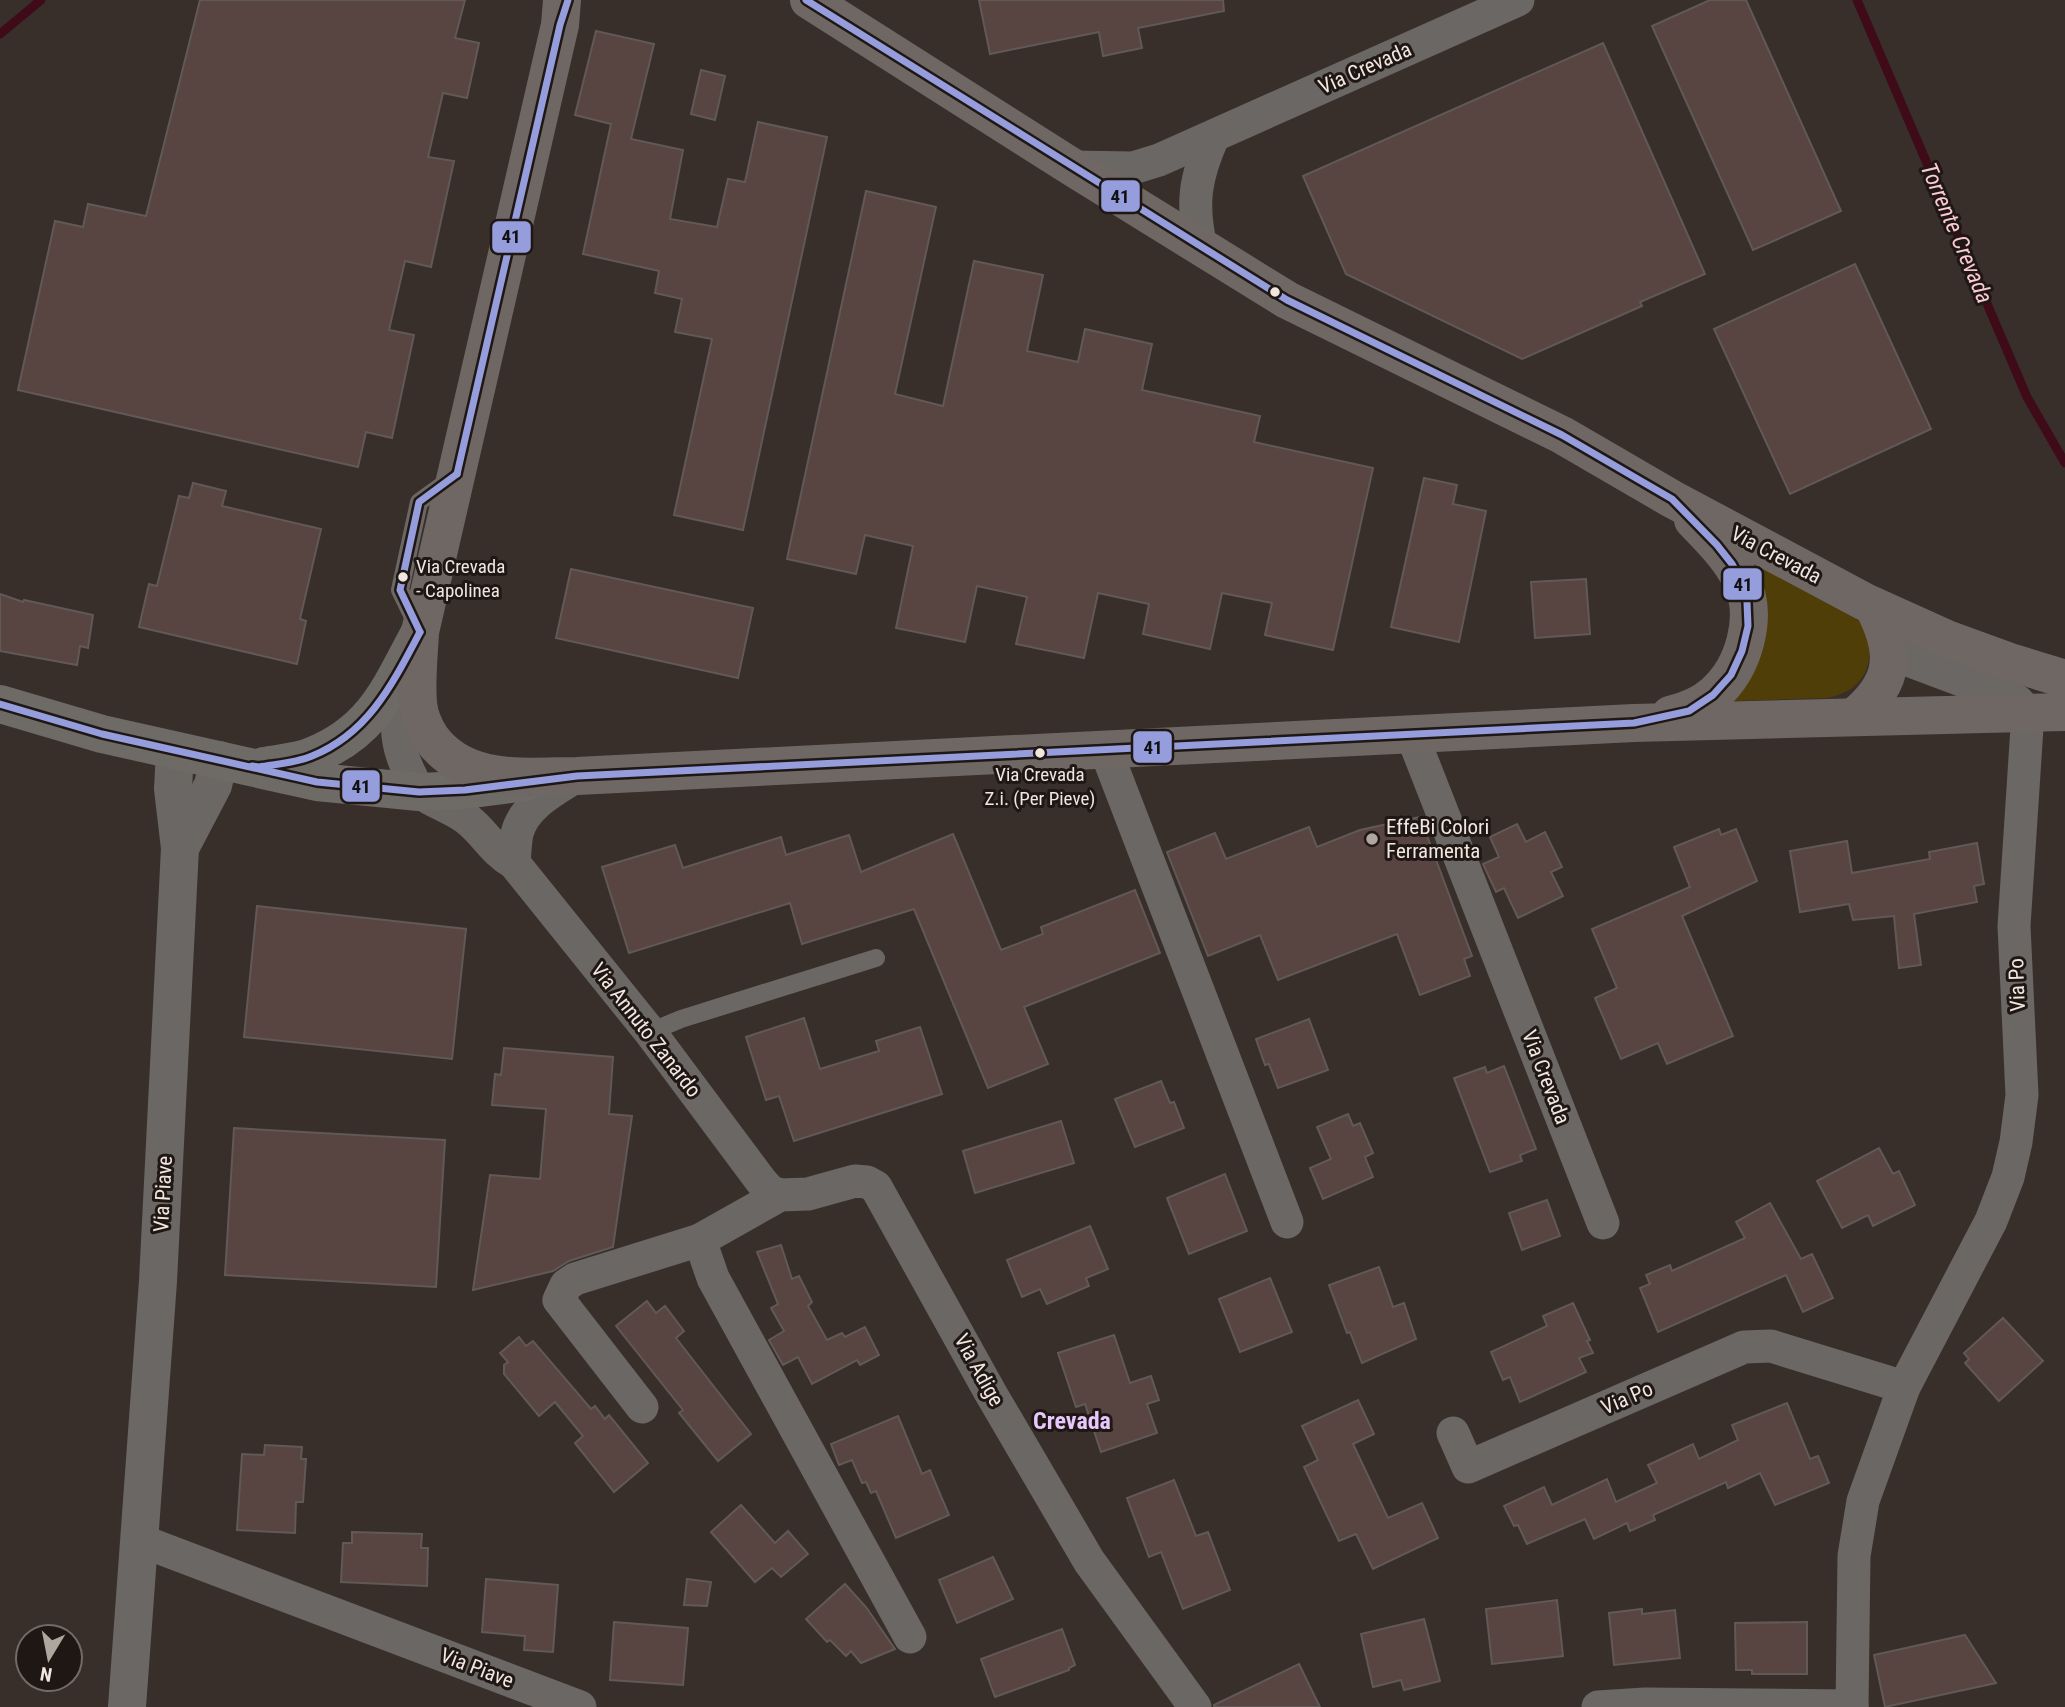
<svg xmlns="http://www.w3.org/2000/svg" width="2065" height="1707" font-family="'Roboto Condensed',sans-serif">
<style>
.green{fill:#4f3e08}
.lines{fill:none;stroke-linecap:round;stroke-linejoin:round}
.stream{stroke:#400b19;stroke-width:9}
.building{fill:#584440;stroke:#615956;stroke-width:2}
.service{stroke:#6b6764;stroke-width:18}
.minor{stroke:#6b6764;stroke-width:33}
.tertiary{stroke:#6b6764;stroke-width:38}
.secondary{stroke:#6e6a66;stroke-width:38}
.primary{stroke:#6e6763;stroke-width:38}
.bus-1-casing{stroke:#1f1713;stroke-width:12}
.bus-1{stroke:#959ddc;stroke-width:7}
.bus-dot{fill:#f1e6e0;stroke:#1f1713;stroke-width:2.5}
.poi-dot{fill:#b0a6a0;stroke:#1f1713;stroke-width:2.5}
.labels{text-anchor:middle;stroke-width:6;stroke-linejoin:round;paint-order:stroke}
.bus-label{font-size:19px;fill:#f1e6e0;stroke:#1f1713;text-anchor:start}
.street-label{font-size:21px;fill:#f1e6e0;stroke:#1f1713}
.poi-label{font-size:21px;fill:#f1e6e0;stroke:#1f1713;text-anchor:start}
.water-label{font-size:23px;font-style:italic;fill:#fccbd1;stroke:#1f1713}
.quarter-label{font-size:24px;font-weight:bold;fill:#e7c7fd;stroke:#1f1713}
.line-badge{stroke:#1f1713;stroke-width:2.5}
.pale-badge-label{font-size:19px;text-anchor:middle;font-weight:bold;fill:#111}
</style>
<rect width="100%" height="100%" fill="#382f2a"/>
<!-- green -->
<path class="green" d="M 1753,559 L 1861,622 C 1879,657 1868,690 1827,698 L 1733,701 L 1767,607 L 1764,586 Z"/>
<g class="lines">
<!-- stream -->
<g class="stream">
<path d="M 1857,0 L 2027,397 L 2065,463"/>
<path d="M 0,34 L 41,0"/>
</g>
</g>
<!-- building -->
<g class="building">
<path d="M 200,0 L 465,0 L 455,38 L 479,43 L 467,98 L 443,93 L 428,157 L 454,161 L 431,267 L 405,261 L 389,330 L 414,335 L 392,438 L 366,432 L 358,467 L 18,390 L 55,221 L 83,227 L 88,204 L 146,216 Z"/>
<path d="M 979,0 L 1223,0 L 1224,11 L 1138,28 L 1142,48 L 1103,56 L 1099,32 L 990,54 Z"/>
<path d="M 1710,0 L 1746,0 L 1841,211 L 1753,250 L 1652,26 Z"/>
<path d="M 596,31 L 654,44 L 631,139 L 683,150 L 670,219 L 717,227 L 728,179 L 745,182 L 758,122 L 827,137 L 743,530 L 674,515 L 712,339 L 675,332 L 682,299 L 655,293 L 659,271 L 583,254 L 611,124 L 575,115 Z"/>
<path d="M 1603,43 L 1705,274 L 1640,302 L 1642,306 L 1522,359 L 1346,274 L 1303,176 Z"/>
<path d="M 701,70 L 725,76 L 715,120 L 691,114 Z"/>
<path d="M 866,191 L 936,207 L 895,394 L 943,406 L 974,261 L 1043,275 L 1027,351 L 1078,362 L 1085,329 L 1152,344 L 1142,390 L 1260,416 L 1254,442 L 1373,468 L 1333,650 L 1265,635 L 1272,603 L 1222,593 L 1210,649 L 1143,634 L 1149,604 L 1098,593 L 1084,658 L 1016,644 L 1027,597 L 977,586 L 965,642 L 896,628 L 913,546 L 865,535 L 856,574 L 787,559 Z"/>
<path d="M 1855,264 L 1931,429 L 1790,494 L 1714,329 Z"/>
<path d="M 1424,478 L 1457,485 L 1453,504 L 1486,511 L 1459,642 L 1391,627 Z"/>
<path d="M 193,483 L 226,491 L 222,506 L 321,529 L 300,619 L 306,621 L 297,664 L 139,627 L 149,584 L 157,586 L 179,496 L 189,498 Z"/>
<path d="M 571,569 L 753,608 L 738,678 L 556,638 Z"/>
<path d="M 1586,579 L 1590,634 L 1535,638 L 1531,582 Z"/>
<path d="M 0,594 L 23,602 L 24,600 L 93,615 L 88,648 L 80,646 L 77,665 L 0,651 Z"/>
<path d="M 1420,817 L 1472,956 L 1464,959 L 1470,976 L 1420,995 L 1397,934 L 1278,980 L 1260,935 L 1208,956 L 1167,852 L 1215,833 L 1226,859 L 1309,827 L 1317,847 L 1360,830 Z"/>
<path d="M 1517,824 L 1526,842 L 1545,832 L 1562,867 L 1551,872 L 1563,896 L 1518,918 L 1504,888 L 1496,892 L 1483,864 L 1499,857 L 1490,837 Z"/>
<path d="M 1719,829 L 1721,835 L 1736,829 L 1757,881 L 1682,916 L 1733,1036 L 1667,1064 L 1658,1043 L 1621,1059 L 1595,998 L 1617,988 L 1592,929 L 1690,887 L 1674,847 Z"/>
<path d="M 953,834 L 1001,950 L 1043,934 L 1041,927 L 1135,890 L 1160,953 L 1024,1007 L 1048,1064 L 988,1088 L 914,909 L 802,944 L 790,903 L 629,953 L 602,867 L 675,845 L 683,868 L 781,837 L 786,855 L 849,835 L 861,872 Z"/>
<path d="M 1847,841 L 1852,873 L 1930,859 L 1929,852 L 1977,843 L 1984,884 L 1974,886 L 1977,902 L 1914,914 L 1921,965 L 1899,968 L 1894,916 L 1853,920 L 1849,904 L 1800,912 L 1790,851 Z"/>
<path d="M 257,906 L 466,929 L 452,1059 L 244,1037 Z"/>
<path d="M 804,1018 L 820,1069 L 879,1051 L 876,1041 L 920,1027 L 942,1094 L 794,1141 L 779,1096 L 766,1100 L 746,1037 Z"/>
<path d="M 1309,1019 L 1328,1070 L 1278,1088 L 1269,1064 L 1265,1065 L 1256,1039 Z"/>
<path d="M 504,1048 L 613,1057 L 609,1114 L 632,1116 L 613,1247 L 569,1261 L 553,1271 L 473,1290 L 490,1175 L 540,1179 L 546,1109 L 492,1105 L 495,1074 L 501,1075 Z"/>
<path d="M 1504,1066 L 1536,1149 L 1520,1155 L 1522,1161 L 1490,1172 L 1454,1078 L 1485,1067 L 1487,1073 Z"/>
<path d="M 1161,1081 L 1170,1103 L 1174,1102 L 1184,1128 L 1135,1147 L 1115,1099 Z"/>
<path d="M 1348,1114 L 1353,1126 L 1360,1123 L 1373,1153 L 1365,1157 L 1373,1177 L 1323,1199 L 1310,1168 L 1331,1159 L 1317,1127 Z"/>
<path d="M 1061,1121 L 1074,1163 L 975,1193 L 963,1151 Z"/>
<path d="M 234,1128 L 445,1140 L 436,1287 L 225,1275 Z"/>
<path d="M 1879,1148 L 1893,1174 L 1899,1171 L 1915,1205 L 1873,1226 L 1868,1215 L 1842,1228 L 1817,1181 Z"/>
<path d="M 1225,1174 L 1247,1231 L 1189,1254 L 1167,1198 Z"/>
<path d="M 1547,1200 L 1560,1236 L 1522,1250 L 1509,1213 Z"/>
<path d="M 1770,1203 L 1801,1259 L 1812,1254 L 1833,1298 L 1803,1312 L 1786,1275 L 1658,1332 L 1640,1288 L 1650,1284 L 1646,1275 L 1670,1265 L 1672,1271 L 1745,1238 L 1736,1222 Z"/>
<path d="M 1090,1226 L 1108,1269 L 1086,1278 L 1089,1286 L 1047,1304 L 1040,1289 L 1022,1297 L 1007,1260 Z"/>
<path d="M 781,1245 L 792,1279 L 799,1276 L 812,1302 L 808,1306 L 827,1340 L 842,1333 L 845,1337 L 865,1327 L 879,1355 L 860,1365 L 857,1360 L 812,1384 L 798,1357 L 783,1365 L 769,1340 L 784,1331 L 771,1308 L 778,1304 L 757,1252 Z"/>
<path d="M 1379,1267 L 1393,1307 L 1404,1303 L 1416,1339 L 1362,1363 L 1350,1332 L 1347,1333 L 1329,1285 Z"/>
<path d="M 1270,1278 L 1292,1332 L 1240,1352 L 1219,1299 Z"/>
<path d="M 647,1301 L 656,1313 L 665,1306 L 684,1331 L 676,1338 L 751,1434 L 718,1461 L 679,1413 L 683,1410 L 616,1326 Z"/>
<path d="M 1573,1303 L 1590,1340 L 1587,1341 L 1593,1353 L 1579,1358 L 1586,1372 L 1520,1402 L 1510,1377 L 1503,1380 L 1491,1352 L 1547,1326 L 1543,1316 Z"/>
<path d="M 2003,1318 L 2043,1361 L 1999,1401 L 1965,1363 L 1969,1359 L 1964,1353 Z"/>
<path d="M 1114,1335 L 1130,1383 L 1151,1376 L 1159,1400 L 1147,1404 L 1157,1433 L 1101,1452 L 1085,1404 L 1076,1407 L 1058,1353 Z"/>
<path d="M 519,1337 L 526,1346 L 533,1341 L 591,1409 L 595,1406 L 605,1419 L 609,1415 L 648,1463 L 614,1492 L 575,1443 L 583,1436 L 555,1402 L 539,1416 L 504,1374 L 504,1365 L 508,1362 L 500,1353 Z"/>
<path d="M 1358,1400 L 1374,1434 L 1353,1444 L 1388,1518 L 1422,1503 L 1438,1538 L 1373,1569 L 1356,1534 L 1339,1541 L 1304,1467 L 1318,1460 L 1302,1426 Z"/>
<path d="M 1787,1403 L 1810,1459 L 1818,1456 L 1829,1483 L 1775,1505 L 1760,1473 L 1728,1488 L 1726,1482 L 1653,1515 L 1655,1520 L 1630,1531 L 1627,1523 L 1594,1539 L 1585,1519 L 1527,1544 L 1518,1525 L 1514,1526 L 1504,1506 L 1544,1487 L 1552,1505 L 1607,1479 L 1616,1502 L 1657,1483 L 1648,1465 L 1693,1444 L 1699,1459 L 1738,1440 L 1732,1425 Z"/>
<path d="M 898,1416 L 922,1474 L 930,1470 L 949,1515 L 896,1538 L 876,1491 L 871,1493 L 866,1482 L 862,1483 L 852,1460 L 839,1465 L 831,1444 Z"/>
<path d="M 265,1445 L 302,1447 L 301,1459 L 306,1459 L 303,1502 L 296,1502 L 295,1533 L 237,1530 L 242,1454 L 264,1455 Z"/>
<path d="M 1174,1480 L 1196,1536 L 1208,1532 L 1230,1590 L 1183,1609 L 1161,1552 L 1149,1557 L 1127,1498 Z"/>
<path d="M 741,1505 L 775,1543 L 788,1531 L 808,1554 L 781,1577 L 772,1568 L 755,1582 L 711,1532 Z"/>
<path d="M 352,1532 L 422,1534 L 421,1548 L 428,1548 L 427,1586 L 341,1582 L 343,1543 L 352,1543 Z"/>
<path d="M 993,1557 L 1013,1599 L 957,1623 L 939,1580 Z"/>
<path d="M 486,1579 L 558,1585 L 553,1652 L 524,1650 L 525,1636 L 482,1632 Z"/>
<path d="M 687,1579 L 711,1582 L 707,1606 L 684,1605 Z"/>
<path d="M 845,1584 L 866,1607 L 895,1649 L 861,1663 L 851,1651 L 846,1656 L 830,1640 L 827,1642 L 806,1619 Z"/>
<path d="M 1557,1600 L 1563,1656 L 1492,1664 L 1486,1609 Z"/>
<path d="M 1642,1609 L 1642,1614 L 1675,1610 L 1680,1658 L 1614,1665 L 1609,1613 Z"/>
<path d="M 1424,1619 L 1440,1681 L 1404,1690 L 1401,1680 L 1373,1687 L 1361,1634 Z"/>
<path d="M 614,1622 L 688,1628 L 683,1685 L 610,1680 Z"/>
<path d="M 1807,1622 L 1807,1674 L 1752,1674 L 1752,1670 L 1736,1670 L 1735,1623 Z"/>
<path d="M 1062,1629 L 1075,1665 L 1069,1668 L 1069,1670 L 995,1697 L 981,1659 Z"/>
<path d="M 1965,1635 L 1996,1683 L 1885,1707 L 1874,1655 Z"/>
<path d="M 1299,1664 L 1320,1707 L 1214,1707 L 1214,1705 Z"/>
</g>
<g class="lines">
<!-- service -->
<g class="service">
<path d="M 417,625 L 400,590 L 419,502 L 451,479"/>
<path d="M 650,1032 L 681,1019 L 876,958"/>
</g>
<!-- minor -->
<g class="minor">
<path d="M 1072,167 L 1133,168 L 1159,160 L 1518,0"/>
<path d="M 1201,248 C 1191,203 1195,178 1213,137"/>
<path d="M 410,666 C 398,708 389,732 410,774 C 413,780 416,789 421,793 C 435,803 453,808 467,819 C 485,833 493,851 514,863 L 650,1032 L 761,1181 L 770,1191 L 780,1195"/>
<path d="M 1412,735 L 1603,1223"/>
<path d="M 1106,751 L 1287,1222"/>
<path d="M 514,863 C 515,853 515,843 517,834 C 523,806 555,790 577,776"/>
<path d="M 642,1407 L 559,1300 L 566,1285 L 575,1279 L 700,1240"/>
<path d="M 1453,1433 L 1468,1467 L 1744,1347 L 1771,1346 L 1904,1387"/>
<path d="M 139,1540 L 580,1707"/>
<path d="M 910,1637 L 713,1278 L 700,1240 L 780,1195 L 808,1194 L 855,1181 L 867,1182 L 876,1187 L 990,1392 L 1089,1561 L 1195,1707"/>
<path d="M 1598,1707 L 1645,1704 L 1852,1706"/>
<path d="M 1852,1707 L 1854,1556 L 1863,1501 L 1904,1387 L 1991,1221 L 2008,1177 L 2016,1142 L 2022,1095 L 2014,926 L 2028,712 L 2017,701 L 1908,660 L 1889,647"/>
</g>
<!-- tertiary -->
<g class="tertiary">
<path d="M 180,848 L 213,785 L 219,760"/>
<path d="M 127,1707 L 158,1281 L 180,848 L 173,789 L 175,751"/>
</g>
<!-- secondary -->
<g class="secondary">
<path d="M 0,704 L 102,734 L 317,782 L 419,792 L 465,790 L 526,782"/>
<path d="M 264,766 C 280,763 298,762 312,756 C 375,731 390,687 420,632"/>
</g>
<!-- primary -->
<g class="primary">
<path d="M 562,0 L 560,25 L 544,94 L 420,632 C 419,655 416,679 418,703 C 419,715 424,727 431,738 C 465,785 525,776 577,776 L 1634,723 L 2065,712"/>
<path d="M 809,0 L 1072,167 L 1287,300 L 1562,435 L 1672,499 L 1865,602 L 1947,639 L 2013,663 L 2065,679"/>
<path d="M 1670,715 C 1686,711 1701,706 1714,694 C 1744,668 1759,616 1741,580 C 1729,556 1711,539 1693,520"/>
<path d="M 1855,716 C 1896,682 1897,652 1873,606"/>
</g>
<!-- bus-1 casing -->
<g class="bus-1-casing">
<g id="bus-1">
<path d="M 457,474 L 560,25 L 568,0"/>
<path d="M 420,632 L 400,590 L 419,502 L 457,474"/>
<path d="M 0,704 L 102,734 L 317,782 L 419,792 L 465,790 L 577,776 L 1634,723 L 1689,711 L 1713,695 L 1731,675 L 1742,651 L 1748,626 L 1747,602 L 1742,582 L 1732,564 L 1717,545 L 1672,499 L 1562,435 L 1287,300 L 806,0"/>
<path d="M 252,766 L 259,767 C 277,764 296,763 312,756 C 369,733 393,683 420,632"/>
</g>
</g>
<!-- bus-1 -->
<use href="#bus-1" class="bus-1"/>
</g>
<!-- markers -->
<g class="bus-dot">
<circle cx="1275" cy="292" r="6"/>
<circle cx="403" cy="577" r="6"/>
<circle cx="1040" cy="753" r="6"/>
</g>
<circle class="poi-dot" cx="1372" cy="839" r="7"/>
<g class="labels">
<!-- bus labels -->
<g class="bus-label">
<text x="416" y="573">Via Crevada<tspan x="416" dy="24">- Capolinea</tspan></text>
<text x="1040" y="781" text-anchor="middle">Via Crevada<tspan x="1040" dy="24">Z.i. (Per Pieve)</tspan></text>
</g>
<!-- street labels -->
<g class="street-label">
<text transform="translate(1365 68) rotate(-24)" y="7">Via Crevada</text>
<text transform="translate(1776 555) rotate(28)" y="7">Via Crevada</text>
<text transform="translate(2017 985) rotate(-92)" y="7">Via Po</text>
<text transform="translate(646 1030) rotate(52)" y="7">Via Annuto Zanardo</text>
<text transform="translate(1546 1077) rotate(69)" y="7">Via Crevada</text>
<text transform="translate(163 1194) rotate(-87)" y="7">Via Piave</text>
<text transform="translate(979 1370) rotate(61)" y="7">Via Adige</text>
<text transform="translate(1627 1398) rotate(-23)" y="7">Via Po</text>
<text transform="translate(477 1668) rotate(21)" y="7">Via Piave</text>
</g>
<!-- poi labels -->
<g class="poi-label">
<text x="1386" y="834">EffeBi Colori<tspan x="1386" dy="24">Ferramenta</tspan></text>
</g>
<!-- water labels -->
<g class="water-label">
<text transform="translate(1957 233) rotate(67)" y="8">Torrente Crevada</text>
</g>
<!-- quarter labels -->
<g class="quarter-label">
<text x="1072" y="1429">Crevada</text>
</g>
</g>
<g class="line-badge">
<rect x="1100" y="179" width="41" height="34" rx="7" fill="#959ddc"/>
<rect x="491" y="220" width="41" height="34" rx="7" fill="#959ddc"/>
<rect x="1722" y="567" width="41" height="34" rx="7" fill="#959ddc"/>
<rect x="1132" y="730" width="41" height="34" rx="7" fill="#959ddc"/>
<rect x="341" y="769" width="40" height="34" rx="7" fill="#959ddc"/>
</g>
<g class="pale-badge-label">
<text x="1120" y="203">41</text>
<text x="511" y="243">41</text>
<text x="1743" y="591">41</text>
<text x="1153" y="754">41</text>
<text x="361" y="793">41</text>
</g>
<!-- north arrow -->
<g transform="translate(49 1658) rotate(190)"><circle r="33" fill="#1f1713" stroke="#736a65" stroke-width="2"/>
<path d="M0-5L12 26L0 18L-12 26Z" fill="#b0a6a0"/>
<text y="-10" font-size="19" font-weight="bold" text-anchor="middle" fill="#f1e6e0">N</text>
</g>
</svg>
